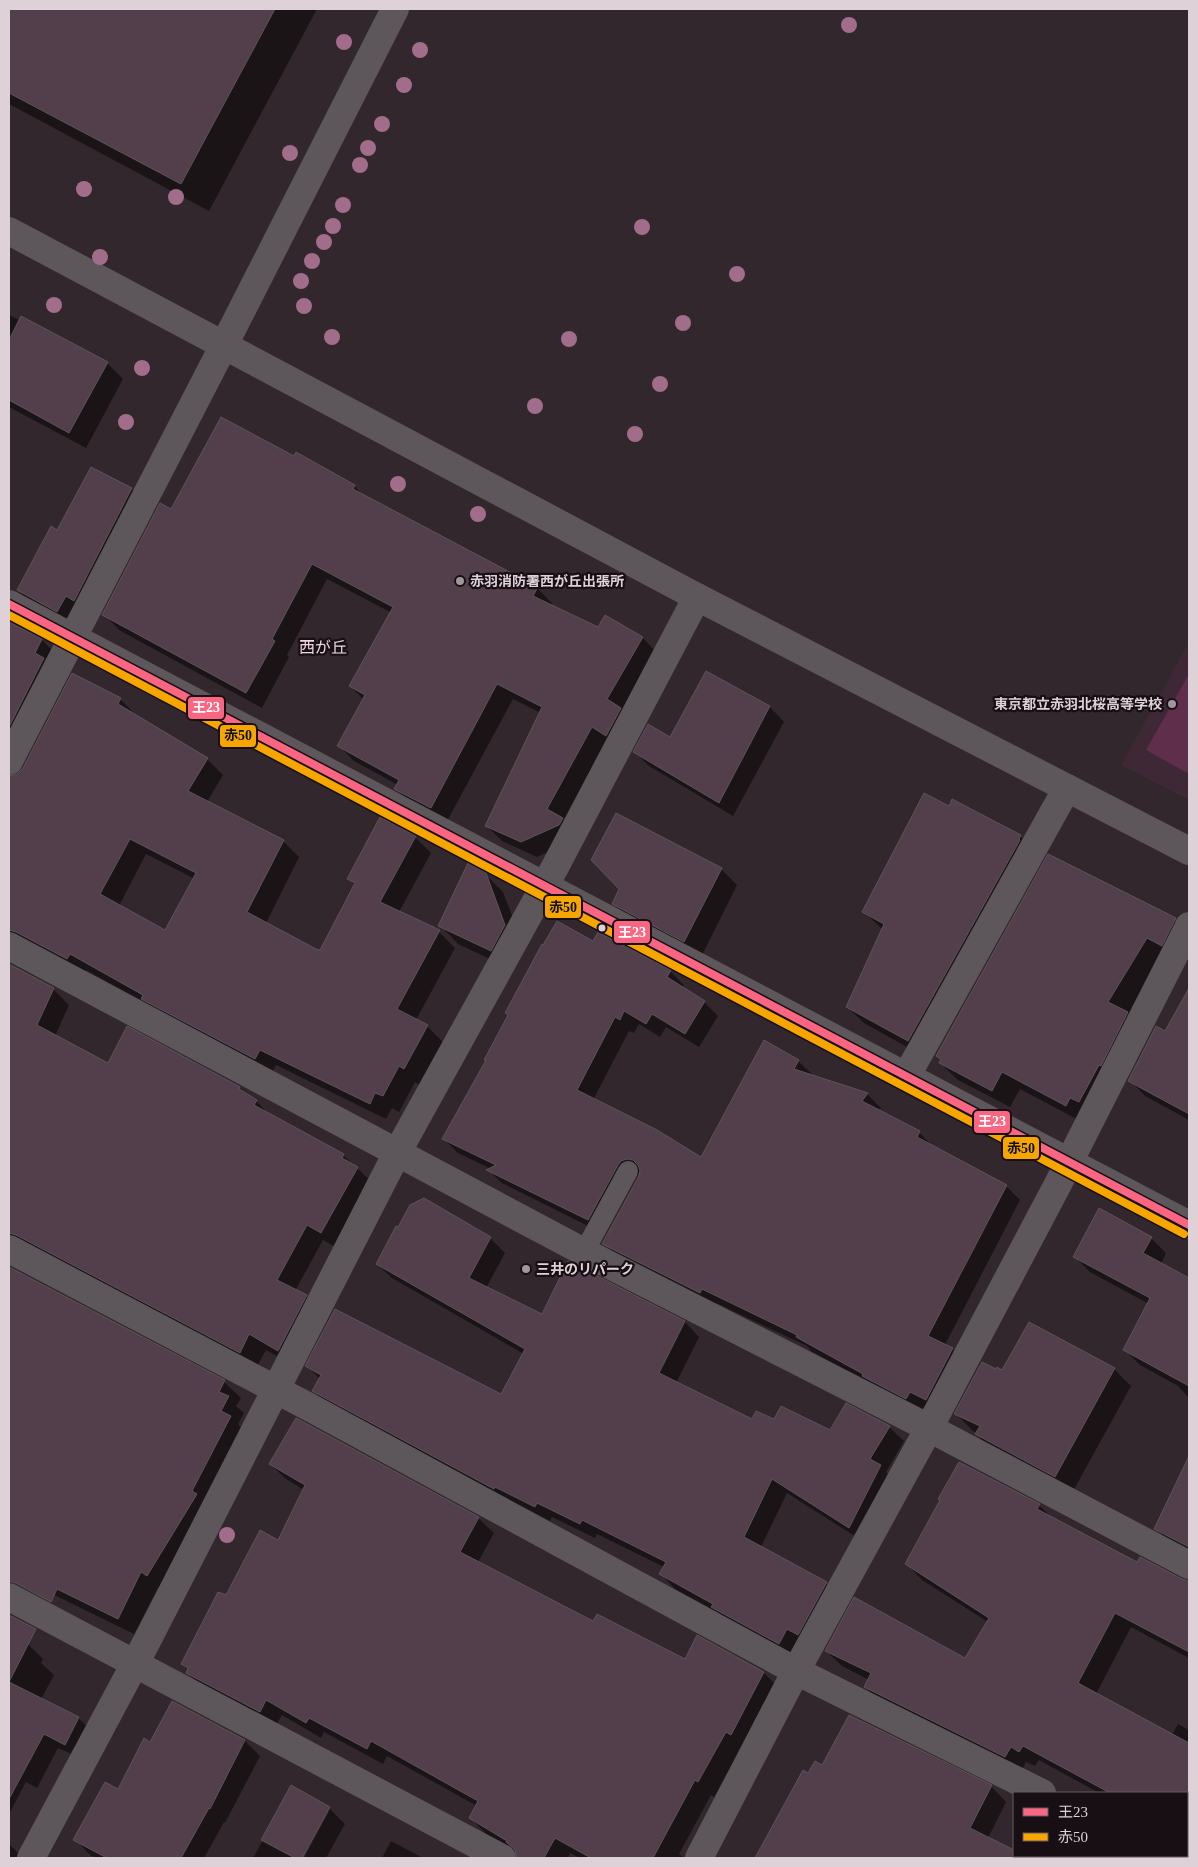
<svg xmlns="http://www.w3.org/2000/svg" width="1198" height="1867" font-family="'Times New Roman','Noto Sans JP',serif">
<style>
.built{fill:#3f2835}
.green{fill:#5e2e4b}
.shadow{fill:#0007;fill-rule:evenodd}
.building{fill:#523f4b;stroke:#5c5458;fill-rule:evenodd}
.lines{fill:none;stroke-linecap:round;stroke-linejoin:round}
.service{stroke:#5d565a;stroke-width:20}
.minor{stroke:#5d565a;stroke-width:28}
.tertiary{stroke:#5d565a;stroke-width:28}
.bus-1-casing{stroke:#170f14;stroke-width:11}
.bus-2-casing{stroke:#170f14;stroke-width:11}
.bus-1{stroke:#fa6682;stroke-width:8}
.bus-2{stroke:#f7a600;stroke-width:8}
.tree{fill:#a26d8b}
.poi-dot{fill:#a1969c;stroke:#170f14;stroke-width:2}
.bus-dot{fill:#ded1d8;stroke:#170f14;stroke-width:2}
.labels{text-anchor:middle;stroke-width:4.5;stroke-linejoin:round;paint-order:stroke}
.poi-label{font-size:14px;font-weight:bold;fill:#ded1d8;stroke:#170f14;text-anchor:start}
.quarter-label{font-size:16px;fill:#edd4e1;stroke:#170f14}
.line-badge{stroke:#170f14;stroke-width:2}
.badge-label{font-size:14px;text-anchor:middle;font-weight:bold;fill:#fff}
.pale-badge-label{font-size:14px;text-anchor:middle;font-weight:bold;fill:#111}
</style>
<rect width="100%" height="100%" fill="#31272c"/>
<!-- built -->
<path class="built" d="M 1189,642 L 1189,800 L 1121,765 Z"/>
<!-- green -->
<path class="green" d="M 1189,674 L 1189,774 L 1146,750 Z"/>
<!-- shadow -->
<g class="shadow">
<path d="M 9,9 L 317,9 L 209,211 L 9,104 Z"/>
<path d="M 9,315 L 107,363 L 123,379 L 86,448 L 9,407 Z"/>
<path d="M 294,458 L 354,486 L 364,496 L 537,588 L 552,603 L 551,606 L 598,629 L 606,617 L 643,638 L 658,654 L 575,840 L 537,857 L 502,841 L 487,826 L 541,713 L 513,699 L 446,823 L 412,804 L 396,789 L 398,785 L 354,761 L 338,745 L 364,700 L 350,686 L 392,613 L 327,579 L 287,655 L 289,657 L 262,708 L 119,630 L 104,614 L 172,510 Z"/>
<path d="M 92,468 L 132,489 L 146,504 L 72,626 L 33,605 L 18,590 L 58,531 Z"/>
<path d="M 9,623 L 42,640 L 58,656 L 11,770 L 9,778 L 19,775 L 120,699 L 136,715 L 207,759 L 223,775 L 207,802 L 283,841 L 299,857 L 266,923 L 320,952 L 355,885 L 349,879 L 415,837 L 431,853 L 399,912 L 439,932 L 455,948 L 416,1020 L 427,1026 L 443,1042 L 420,1085 L 415,1082 L 399,1112 L 392,1108 L 386,1119 L 276,1065 L 271,1074 L 159,1015 L 149,1005 L 86,970 L 84,974 L 11,955 L 9,965 L 53,989 L 69,1005 L 55,1036 L 108,1065 L 239,1088 L 247,1095 L 256,1101 L 271,1116 L 343,1155 L 374,1184 L 337,1248 L 323,1240 L 295,1291 L 306,1296 L 322,1312 L 294,1366 L 266,1350 L 256,1368 L 11,1258 L 9,1268 L 224,1382 L 241,1398 L 236,1406 L 244,1413 L 238,1424 L 246,1433 L 163,1591 L 158,1588 L 134,1634 L 48,1592 L 36,1579 L 9,1564 ZM 146,854 L 195,879 L 165,932 L 119,906 Z"/>
<path d="M 706,673 L 770,707 L 784,722 L 733,816 L 649,766 L 635,752 L 671,739 Z"/>
<path d="M 949,808 L 1020,836 L 1037,853 L 925,1057 L 864,1023 L 847,1007 L 883,930 L 864,912 Z"/>
<path d="M 721,869 L 737,885 L 701,957 L 629,919 L 613,903 L 621,888 Z"/>
<path d="M 485,874 L 503,892 L 523,944 L 509,968 L 458,944 L 440,925 Z"/>
<path d="M 1168,916 L 1186,933 L 1165,955 L 1129,1015 L 1145,1031 L 1084,1123 L 1020,1089 L 1010,1107 L 958,1080 L 940,1063 L 942,1060 L 937,1056 Z"/>
<path d="M 594,943 L 670,971 L 684,985 L 682,989 L 704,1002 L 718,1016 L 699,1047 L 666,1027 L 660,1037 L 639,1024 L 634,1033 L 629,1031 L 593,1100 L 701,1159 L 798,1061 L 813,1075 L 812,1076 L 867,1094 L 881,1108 L 879,1111 L 919,1132 L 933,1147 L 1006,1186 L 1020,1200 L 945,1345 L 953,1349 L 967,1363 L 940,1413 L 925,1406 L 921,1412 L 811,1351 L 807,1346 L 716,1303 L 714,1307 L 618,1257 L 604,1243 L 640,1173 L 636,1175 L 602,1233 L 502,1183 L 488,1170 L 491,1169 L 458,1153 L 444,1139 Z"/>
<path d="M 1189,990 L 1189,1120 L 1145,1096 L 1130,1080 L 1165,1033 Z"/>
<path d="M 490,1238 L 505,1253 L 486,1288 L 543,1315 L 568,1263 L 685,1322 L 699,1337 L 676,1383 L 753,1421 L 774,1421 L 830,1431 L 889,1427 L 904,1441 L 886,1472 L 895,1481 L 864,1542 L 787,1493 L 761,1547 L 826,1583 L 841,1598 L 794,1658 L 728,1622 L 719,1613 L 675,1589 L 661,1574 L 664,1567 L 597,1534 L 595,1538 L 552,1517 L 550,1521 L 328,1405 L 313,1391 L 320,1379 L 307,1366 L 502,1396 L 524,1354 L 392,1278 L 377,1264 Z"/>
<path d="M 1151,1238 L 1166,1253 L 1161,1264 L 1189,1279 L 1189,1398 L 1178,1386 L 1140,1365 L 1125,1350 L 1149,1304 L 1090,1272 L 1075,1257 Z"/>
<path d="M 1114,1369 L 1131,1386 L 1072,1493 L 993,1451 L 976,1434 L 977,1433 L 973,1431 L 956,1414 L 1003,1371 Z"/>
<path d="M 1189,1459 L 1189,1554 L 1171,1544 L 1155,1528 Z"/>
<path d="M 270,1464 L 478,1518 L 494,1533 L 478,1562 L 594,1622 L 686,1661 L 764,1673 L 779,1688 L 742,1747 L 714,1797 L 711,1795 L 679,1854 L 684,1858 L 580,1858 L 570,1853 L 568,1858 L 519,1858 L 517,1852 L 486,1834 L 471,1818 L 477,1806 L 387,1756 L 383,1764 L 324,1732 L 321,1738 L 282,1715 L 275,1727 L 203,1688 L 188,1673 L 189,1671 L 182,1664 L 226,1597 L 279,1542 L 304,1490 L 286,1479 Z"/>
<path d="M 1039,1505 L 1052,1518 L 1138,1564 L 1189,1582 L 1189,1658 L 1131,1627 L 1096,1694 L 1172,1735 L 1178,1724 L 1189,1730 L 1189,1856 L 1182,1856 L 1187,1856 L 1187,1793 L 1099,1793 L 1039,1760 L 1035,1766 L 1026,1762 L 1021,1772 L 881,1702 L 865,1687 L 869,1680 L 842,1666 L 826,1651 L 965,1660 L 988,1622 L 922,1580 L 907,1564 Z"/>
<path d="M 9,1634 L 28,1644 L 43,1659 L 41,1663 L 54,1675 L 41,1699 L 78,1718 L 93,1732 L 80,1758 L 58,1748 L 37,1788 L 26,1782 L 9,1814 Z"/>
<path d="M 245,1741 L 260,1756 L 225,1823 L 224,1822 L 204,1858 L 96,1858 L 90,1855 L 75,1839 L 118,1791 L 151,1743 Z"/>
<path d="M 823,1766 L 991,1786 L 1006,1802 L 988,1838 L 1014,1851 L 1014,1856 L 1024,1856 L 1029,1858 L 756,1858 L 804,1771 L 809,1774 Z"/>
<path d="M 292,1787 L 329,1808 L 345,1824 L 326,1858 L 304,1858 L 329,1811 L 326,1811 L 301,1858 L 253,1858 Z"/>
<path d="M 391,1841 L 423,1858 L 382,1858 Z"/>
<path d="M 9,1844 L 23,1858 L 9,1858 Z"/>
<path d="M 1096,1856 L 1181,1856 L 1176,1858 L 1095,1858 Z"/>
</g>
<!-- building -->
<g class="building">
<path d="M 9,9 L 275,9 L 181,184 L 9,93 Z"/>
<path d="M 21,316 L 108,362 L 69,433 L 9,400 L 9,340 Z"/>
<path d="M 221,417 L 294,456 L 296,452 L 355,485 L 353,489 L 538,587 L 533,596 L 598,627 L 605,615 L 643,637 L 607,699 L 621,708 L 606,736 L 592,727 L 547,809 L 563,818 L 559,825 L 521,842 L 485,826 L 542,707 L 497,684 L 431,808 L 394,789 L 399,780 L 337,746 L 365,695 L 349,686 L 393,607 L 312,564 L 272,639 L 275,641 L 246,693 L 102,615 L 160,503 L 171,509 Z"/>
<path d="M 91,467 L 132,488 L 74,601 L 66,596 L 57,612 L 17,590 L 51,526 L 57,530 Z"/>
<path d="M 9,622 L 42,639 L 35,653 L 44,658 L 9,727 Z"/>
<path d="M 706,671 L 770,706 L 719,803 L 633,752 L 648,724 L 670,737 Z"/>
<path d="M 72,673 L 121,698 L 118,704 L 208,758 L 188,791 L 284,840 L 247,912 L 316,949 L 320,950 L 355,883 L 347,879 L 380,817 L 416,836 L 380,902 L 440,930 L 397,1009 L 428,1025 L 404,1069 L 399,1066 L 383,1096 L 375,1093 L 370,1104 L 260,1050 L 255,1059 L 141,999 L 143,995 L 70,954 L 67,959 L 16,932 L 9,930 L 9,776 L 17,774 L 23,768 ZM 130,839 L 196,873 L 165,930 L 100,894 Z"/>
<path d="M 924,793 L 949,806 L 952,799 L 1021,835 L 1019,839 L 1020,840 L 908,1041 L 846,1007 L 884,924 L 862,912 Z"/>
<path d="M 616,813 L 722,868 L 684,942 L 612,904 L 619,889 L 591,860 Z"/>
<path d="M 1048,854 L 1176,918 L 1162,946 L 1147,938 L 1108,1002 L 1128,1012 L 1101,1066 L 1099,1065 L 1079,1102 L 1070,1098 L 1066,1106 L 1002,1072 L 992,1091 L 939,1063 L 941,1059 L 936,1056 Z"/>
<path d="M 468,863 L 486,873 L 505,925 L 491,951 L 438,926 Z"/>
<path d="M 557,921 L 593,941 L 598,932 L 671,970 L 667,977 L 705,1001 L 685,1034 L 652,1014 L 646,1024 L 624,1011 L 620,1020 L 615,1017 L 577,1090 L 657,1130 L 701,1157 L 764,1040 L 799,1060 L 794,1069 L 868,1093 L 862,1101 L 920,1131 L 917,1137 L 1007,1185 L 928,1336 L 953,1348 L 926,1400 L 910,1392 L 906,1399 L 862,1376 L 863,1374 L 796,1337 L 797,1335 L 702,1289 L 700,1293 L 602,1244 L 639,1176 L 640,1170 L 638,1165 L 633,1160 L 627,1159 L 621,1161 L 618,1165 L 588,1220 L 486,1170 L 496,1165 L 442,1139 L 486,1060 L 484,1060 L 508,1015 L 505,1013 L 542,944 L 543,945 Z"/>
<path d="M 9,964 L 54,988 L 37,1025 L 108,1063 L 127,1026 L 240,1087 L 239,1089 L 257,1100 L 254,1105 L 344,1154 L 342,1158 L 358,1167 L 321,1233 L 307,1225 L 277,1280 L 307,1295 L 278,1351 L 249,1334 L 240,1353 L 16,1235 L 9,1233 Z"/>
<path d="M 1189,988 L 1189,1114 L 1128,1081 L 1156,1026 L 1165,1031 Z"/>
<path d="M 424,1198 L 491,1237 L 469,1278 L 542,1314 L 568,1261 L 685,1321 L 659,1373 L 752,1419 L 756,1411 L 774,1419 L 781,1406 L 830,1430 L 846,1403 L 890,1426 L 870,1459 L 881,1465 L 849,1528 L 772,1479 L 744,1537 L 827,1582 L 798,1635 L 787,1629 L 779,1644 L 711,1607 L 713,1604 L 659,1574 L 666,1562 L 582,1520 L 580,1524 L 537,1503 L 535,1507 L 495,1487 L 494,1489 L 312,1391 L 321,1375 L 305,1366 L 335,1309 L 501,1394 L 525,1349 L 376,1264 L 396,1226 L 398,1227 L 410,1205 Z"/>
<path d="M 1099,1208 L 1152,1237 L 1143,1253 L 1189,1278 L 1189,1386 L 1123,1350 L 1150,1298 L 1073,1257 Z"/>
<path d="M 9,1267 L 225,1380 L 219,1392 L 229,1396 L 221,1411 L 231,1416 L 192,1491 L 197,1494 L 147,1576 L 141,1572 L 118,1619 L 57,1589 L 51,1602 L 16,1583 L 9,1581 Z"/>
<path d="M 1029,1322 L 1115,1368 L 1055,1477 L 975,1434 L 980,1426 L 954,1414 L 982,1362 L 996,1369 L 997,1367 L 1002,1370 Z"/>
<path d="M 296,1418 L 479,1517 L 460,1552 L 593,1621 L 597,1614 L 685,1659 L 697,1635 L 764,1672 L 731,1735 L 726,1732 L 698,1782 L 695,1780 L 653,1858 L 591,1858 L 555,1838 L 544,1858 L 517,1858 L 515,1850 L 506,1842 L 507,1841 L 469,1818 L 478,1801 L 371,1741 L 367,1749 L 309,1718 L 306,1723 L 266,1700 L 260,1712 L 186,1673 L 188,1668 L 181,1664 L 218,1592 L 226,1595 L 260,1530 L 278,1540 L 305,1485 L 269,1464 Z"/>
<path d="M 1189,1456 L 1189,1547 L 1154,1529 Z"/>
<path d="M 959,1462 L 1040,1504 L 1037,1509 L 1137,1562 L 1140,1557 L 1182,1579 L 1189,1581 L 1189,1652 L 1115,1613 L 1078,1683 L 1189,1743 L 1189,1793 L 1110,1793 L 1023,1746 L 1019,1752 L 1011,1747 L 1005,1757 L 864,1687 L 871,1673 L 825,1651 L 854,1597 L 965,1658 L 989,1618 L 905,1564 L 940,1500 L 938,1499 Z"/>
<path d="M 9,1615 L 36,1629 L 9,1682 L 79,1717 L 65,1745 L 44,1734 L 9,1799 Z"/>
<path d="M 172,1701 L 245,1740 L 210,1809 L 209,1808 L 181,1858 L 107,1858 L 73,1840 L 105,1782 L 118,1789 L 144,1738 L 150,1742 Z"/>
<path d="M 849,1715 L 992,1785 L 970,1828 L 1014,1850 L 1014,1856 L 1027,1856 L 1032,1858 L 755,1858 L 803,1770 L 808,1773 L 815,1761 L 822,1765 Z"/>
<path d="M 291,1785 L 330,1807 L 302,1858 L 295,1858 L 261,1840 Z"/>
</g>
<g class="lines">
<!-- service -->
<path class="service" d="M 584,1252 L 628,1171"/>
<!-- minor -->
<g class="minor">
<path d="M 9,231 L 697,597 L 1189,851"/>
<path d="M 9,604 L 1189,1225"/>
<path d="M 9,761 L 224,345"/>
<path d="M 9,946 L 584,1252 L 929,1428 L 1189,1565"/>
<path d="M 906,1077 L 1067,788"/>
<path d="M 9,1249 L 311,1408 L 796,1671 L 1042,1793"/>
<path d="M 9,1597 L 502,1858"/>
<path d="M 1168,1856 L 1173,1858"/>
<path d="M 31,1858 L 147,1641 L 397,1153 L 555,867 L 697,597"/>
<path d="M 699,1858 L 796,1671 L 929,1428 L 1058,1184 L 1189,926"/>
</g>
<!-- tertiary -->
<path class="tertiary" d="M 224,345 L 395,9"/>
<!-- bus-1 casing -->
<g class="bus-1-casing">
<path id="bus-1" d="M 9,604 L 1189,1225"/>
</g>
<!-- bus-2 casing -->
<g class="bus-2-casing">
<path id="bus-2" d="M 9,615 L 1184,1234"/>
</g>
<!-- bus-1 -->
<use href="#bus-1" class="bus-1"/>
<!-- bus-2 -->
<use href="#bus-2" class="bus-2"/>
</g>
<!-- trees -->
<g class="tree">
<circle cx="849" cy="25" r="8"/>
<circle cx="344" cy="42" r="8"/>
<circle cx="420" cy="50" r="8"/>
<circle cx="404" cy="85" r="8"/>
<circle cx="382" cy="124" r="8"/>
<circle cx="368" cy="148" r="8"/>
<circle cx="290" cy="153" r="8"/>
<circle cx="360" cy="165" r="8"/>
<circle cx="84" cy="189" r="8"/>
<circle cx="176" cy="197" r="8"/>
<circle cx="343" cy="205" r="8"/>
<circle cx="333" cy="226" r="8"/>
<circle cx="642" cy="227" r="8"/>
<circle cx="324" cy="242" r="8"/>
<circle cx="100" cy="257" r="8"/>
<circle cx="312" cy="261" r="8"/>
<circle cx="737" cy="274" r="8"/>
<circle cx="301" cy="281" r="8"/>
<circle cx="54" cy="305" r="8"/>
<circle cx="304" cy="306" r="8"/>
<circle cx="683" cy="323" r="8"/>
<circle cx="332" cy="337" r="8"/>
<circle cx="569" cy="339" r="8"/>
<circle cx="142" cy="368" r="8"/>
<circle cx="660" cy="384" r="8"/>
<circle cx="535" cy="406" r="8"/>
<circle cx="126" cy="422" r="8"/>
<circle cx="635" cy="434" r="8"/>
<circle cx="398" cy="484" r="8"/>
<circle cx="478" cy="514" r="8"/>
<circle cx="227" cy="1535" r="8"/>
</g>
<!-- markers -->
<g class="poi-dot">
<circle cx="460" cy="581" r="5"/>
<circle cx="1172" cy="704" r="5"/>
<circle cx="526" cy="1269" r="5"/>
</g>
<circle class="bus-dot" cx="602" cy="928" r="4.5"/>
<g class="labels">
<!-- poi labels -->
<g class="poi-label">
<text x="470" y="586">赤羽消防署西が丘出張所</text>
<text x="1162" y="709" text-anchor="end">東京都立赤羽北桜高等学校</text>
<text x="536" y="1274">三井のリパーク</text>
</g>
<!-- quarter labels -->
<g class="quarter-label">
<text x="323" y="653">西が丘</text>
</g>
</g>
<g class="line-badge">
<rect x="187" y="696" width="38" height="24" rx="5" fill="#fa6682"/>
<rect x="219" y="724" width="38" height="24" rx="5" fill="#f7a600"/>
<rect x="544" y="895" width="38" height="24" rx="5" fill="#f7a600"/>
<rect x="613" y="920" width="38" height="24" rx="5" fill="#fa6682"/>
<rect x="973" y="1110" width="38" height="24" rx="5" fill="#fa6682"/>
<rect x="1002" y="1136" width="38" height="24" rx="5" fill="#f7a600"/>
</g>
<g class="badge-label">
<text x="206" y="712">王23</text>
<text x="632" y="937">王23</text>
<text x="992" y="1126">王23</text>
</g>
<g class="pale-badge-label">
<text x="238" y="740">赤50</text>
<text x="563" y="912">赤50</text>
<text x="1021" y="1153">赤50</text>
</g>
<!-- border -->
<rect width="1198" height="1867" fill="none" stroke="#ded1d8" stroke-width="20"/>
<!-- legend -->
<rect x="1013" y="1792" width="175" height="65" fill="#170f14" stroke="#675d62"/>
<rect x="1023" y="1808" width="25" height="8" fill="#fa6682" stroke="#675d62"/>
<text x="1058" y="1817" font-size="15" fill="#ded1d8">王23</text>
<rect x="1023" y="1833" width="25" height="8" fill="#f7a600" stroke="#675d62"/>
<text x="1058" y="1842" font-size="15" fill="#ded1d8">赤50</text>
</svg>
